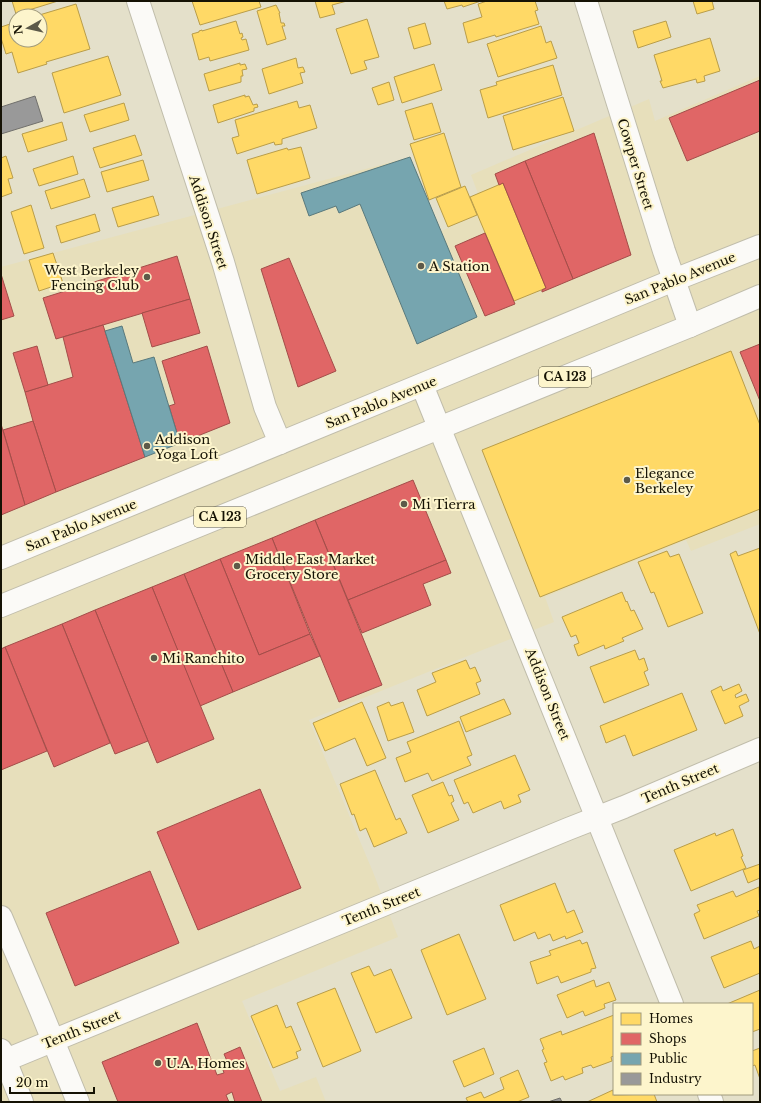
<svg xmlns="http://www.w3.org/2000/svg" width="761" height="1103" font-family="'Libre Baskerville',serif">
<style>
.built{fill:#e7dfbb}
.homes{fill:#ffd966;stroke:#b99d49}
.shops{fill:#e06666;stroke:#a34d49}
.public{fill:#76a5af;stroke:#59797c}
.industry{fill:#999;stroke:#71706c}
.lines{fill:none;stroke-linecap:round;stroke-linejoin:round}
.minor-casing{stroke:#c0bdab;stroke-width:24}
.major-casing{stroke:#c0bdab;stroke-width:24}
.minor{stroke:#fbfaf7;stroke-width:22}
.major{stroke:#fbfaf7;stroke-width:22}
.poi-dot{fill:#5d5a49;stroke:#fdf5cc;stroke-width:1.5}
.labels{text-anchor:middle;stroke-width:4;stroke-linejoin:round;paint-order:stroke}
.shield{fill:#fdf5cc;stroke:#5b5640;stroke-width:1}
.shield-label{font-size:12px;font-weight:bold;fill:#151204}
.street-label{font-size:13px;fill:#151204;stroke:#fdf5cc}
.poi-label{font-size:13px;fill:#151204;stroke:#fdf5cc;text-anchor:start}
</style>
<rect width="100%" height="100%" fill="#e4e0ca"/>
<!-- built -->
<path class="built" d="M 760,76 L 760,524 L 691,551 L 686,540 L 545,597 L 554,622 L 485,649 L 309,720 L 373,872 L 398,937 L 242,1001 L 280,1091 L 316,1077 L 326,1102 L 1,1102 L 1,267 L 410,157 L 441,231 L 485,212 L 471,175 L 649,99 L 655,121 Z"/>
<!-- homes -->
<g class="homes">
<path d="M 12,1 L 58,1 L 16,14 Z"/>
<path d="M 192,1 L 259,1 L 261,7 L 200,25 Z"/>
<path d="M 315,1 L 347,1 L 332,5 L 335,14 L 320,18 Z"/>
<path d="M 444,1 L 481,1 L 463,7 L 462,5 L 447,9 Z"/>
<path d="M 487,1 L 535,1 L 538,10 L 535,11 L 539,24 L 496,37 L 495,35 L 468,43 L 463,23 L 482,17 L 478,4 Z"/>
<path d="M 693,1 L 712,1 L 714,9 L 697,14 Z"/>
<path d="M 76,4 L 90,49 L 46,62 L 47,64 L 18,73 L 12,52 L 6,54 L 1,38 L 1,27 L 16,22 L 16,40 L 40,40 L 40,16 L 36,16 Z"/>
<path d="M 276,5 L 280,13 L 279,13 L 281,23 L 284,23 L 285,26 L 282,26 L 286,39 L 267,45 L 257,11 Z"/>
<path d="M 367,19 L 379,57 L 364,61 L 367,69 L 351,74 L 336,29 Z"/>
<path d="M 236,21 L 240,34 L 242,33 L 243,37 L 241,38 L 242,40 L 246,39 L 249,50 L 210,61 L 209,57 L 199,60 L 192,34 L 199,32 L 199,31 L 202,30 L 202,31 Z"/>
<path d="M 666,21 L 671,37 L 638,48 L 633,31 Z"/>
<path d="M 425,23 L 431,44 L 414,49 L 408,28 Z"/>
<path d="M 541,26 L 546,43 L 551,41 L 557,58 L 498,77 L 487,44 Z"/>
<path d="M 710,38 L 720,71 L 704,76 L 705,81 L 697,83 L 696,79 L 663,88 L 660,81 L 662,81 L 654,55 Z"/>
<path d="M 108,56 L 121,95 L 64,113 L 52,73 Z"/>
<path d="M 296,58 L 298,68 L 303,67 L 305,72 L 300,73 L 303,83 L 269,94 L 262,69 Z"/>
<path d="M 240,63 L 240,65 L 245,64 L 247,69 L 242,70 L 243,76 L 241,76 L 241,82 L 209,91 L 204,74 Z"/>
<path d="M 434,64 L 442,90 L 402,103 L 394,77 Z"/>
<path d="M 553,65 L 562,95 L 488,118 L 480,90 L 497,85 L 496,82 Z"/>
<path d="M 389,82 L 394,100 L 378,105 L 372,88 Z"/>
<path d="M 245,95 L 245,97 L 249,96 L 253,105 L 257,104 L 258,107 L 254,108 L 254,111 L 218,123 L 213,105 Z"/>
<path d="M 563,97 L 574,131 L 513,150 L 503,116 Z"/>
<path d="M 297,101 L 299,108 L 310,105 L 317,128 L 282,139 L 282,144 L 275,145 L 274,142 L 237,154 L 232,138 L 239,136 L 235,120 Z"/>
<path d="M 124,103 L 129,120 L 90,132 L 84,115 Z"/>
<path d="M 432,103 L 441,132 L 414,140 L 405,111 Z"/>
<path d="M 62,122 L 67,140 L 28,152 L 22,134 Z"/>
<path d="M 444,133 L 461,187 L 429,200 L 410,144 Z"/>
<path d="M 135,135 L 142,155 L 100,168 L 93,148 Z"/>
<path d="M 301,147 L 310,178 L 257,194 L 247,160 L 287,148 L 288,150 Z"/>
<path d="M 6,156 L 13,178 L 8,179 L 12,193 L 1,197 L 1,157 L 1,158 Z"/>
<path d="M 73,156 L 78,174 L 39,186 L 33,169 Z"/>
<path d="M 143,160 L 149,180 L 107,192 L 101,172 Z"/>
<path d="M 84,179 L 90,197 L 51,209 L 45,191 Z"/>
<path d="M 503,183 L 546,288 L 514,301 L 470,197 Z"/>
<path d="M 465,186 L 477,215 L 448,227 L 436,198 Z"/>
<path d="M 153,196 L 159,215 L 118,227 L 112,208 Z"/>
<path d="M 31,205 L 44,248 L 24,254 L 11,212 Z"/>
<path d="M 95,214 L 100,231 L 61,243 L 56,226 Z"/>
<path d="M 53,253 L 63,283 L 39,291 L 29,260 Z"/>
<path d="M 731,351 L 760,425 L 760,509 L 540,597 L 482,450 Z"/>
<path d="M 760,548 L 760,634 L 730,554 L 736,551 L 738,556 Z"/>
<path d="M 667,551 L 670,557 L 679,554 L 703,613 L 668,627 L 654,592 L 651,593 L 638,562 Z"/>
<path d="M 622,592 L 626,602 L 627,601 L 631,611 L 634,610 L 643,629 L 622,638 L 624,641 L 605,649 L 604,645 L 578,656 L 574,645 L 579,643 L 576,635 L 571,637 L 562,617 Z"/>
<path d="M 635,650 L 639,660 L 644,658 L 648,670 L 644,672 L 649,685 L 604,703 L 590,667 Z"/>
<path d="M 466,660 L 470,669 L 475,667 L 481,681 L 476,683 L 480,694 L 427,716 L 417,690 L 436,682 L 432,673 Z"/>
<path d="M 739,684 L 742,691 L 735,695 L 736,698 L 746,694 L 749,701 L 739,706 L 743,716 L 725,724 L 711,691 L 721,686 L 723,691 Z"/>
<path d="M 682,693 L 697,730 L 633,756 L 625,735 L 606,743 L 600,726 Z"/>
<path d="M 504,699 L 511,714 L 466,732 L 460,717 Z"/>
<path d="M 362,702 L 386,758 L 367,766 L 355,738 L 325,751 L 313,723 Z"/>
<path d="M 389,702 L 391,706 L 403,702 L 414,732 L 388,741 L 377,707 Z"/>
<path d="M 459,721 L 472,755 L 467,757 L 471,765 L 432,781 L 428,773 L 405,782 L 396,758 L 411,752 L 407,742 Z"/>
<path d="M 515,755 L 530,790 L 518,795 L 521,802 L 504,809 L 501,801 L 473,813 L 468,802 L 464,804 L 454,780 Z"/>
<path d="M 375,770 L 396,820 L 400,818 L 407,833 L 374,847 L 366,828 L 360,831 L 354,814 L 352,815 L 340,784 Z"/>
<path d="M 443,782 L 449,796 L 452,795 L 454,801 L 451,803 L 459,820 L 428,833 L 412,795 Z"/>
<path d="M 733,829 L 743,856 L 741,857 L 746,868 L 691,891 L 674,850 L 715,833 L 716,836 Z"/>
<path d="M 760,864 L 760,878 L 748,883 L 743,870 Z"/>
<path d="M 555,883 L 567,913 L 574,910 L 583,932 L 566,939 L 565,936 L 553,941 L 550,934 L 538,939 L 535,932 L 514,941 L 500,905 Z"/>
<path d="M 759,887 L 760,910 L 757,911 L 759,916 L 704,939 L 694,914 L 700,911 L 697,905 L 733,891 L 736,897 Z"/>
<path d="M 459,934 L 486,999 L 447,1015 L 421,950 Z"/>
<path d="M 580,940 L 582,944 L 587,942 L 596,968 L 591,969 L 591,972 L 561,983 L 558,976 L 537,984 L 530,962 L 551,955 L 549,951 Z"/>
<path d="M 751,941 L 754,949 L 760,946 L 760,973 L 724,988 L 711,957 Z"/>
<path d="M 369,966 L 374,976 L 391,969 L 412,1018 L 376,1033 L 351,973 Z"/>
<path d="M 594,980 L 596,987 L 609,982 L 616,1000 L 604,1004 L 605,1008 L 585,1016 L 583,1011 L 567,1018 L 557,995 Z"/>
<path d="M 335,988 L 361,1051 L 323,1067 L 297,1003 Z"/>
<path d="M 760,990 L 760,1029 L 752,1032 L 752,1004 L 727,1004 Z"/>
<path d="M 277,1005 L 286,1028 L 291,1026 L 301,1050 L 296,1052 L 298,1058 L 273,1068 L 251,1016 Z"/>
<path d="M 614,1015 L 614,1056 L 611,1057 L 612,1061 L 593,1068 L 591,1065 L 582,1068 L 583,1073 L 565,1080 L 563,1076 L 551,1081 L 544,1063 L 547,1062 L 542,1050 L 544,1049 L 540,1039 L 561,1031 L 562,1035 Z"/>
<path d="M 484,1048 L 494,1074 L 464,1087 L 453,1061 Z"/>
<path d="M 760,1048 L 760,1079 L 755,1065 L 752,1066 L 752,1051 Z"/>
<path d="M 518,1070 L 529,1097 L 517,1102 L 468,1102 L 466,1098 L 481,1092 L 484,1098 L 504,1089 L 500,1078 Z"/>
<path d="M 613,1090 L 614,1095 L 654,1094 L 657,1102 L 587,1102 Z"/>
</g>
<!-- shops -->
<g class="shops">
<path d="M 760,80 L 760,131 L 687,161 L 669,118 Z"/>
<path d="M 594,133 L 631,255 L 573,279 L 525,161 Z"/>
<path d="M 525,161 L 573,279 L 542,292 L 542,290 L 546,288 L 503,183 L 499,185 L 495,174 Z"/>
<path d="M 485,233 L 515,304 L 485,316 L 455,246 Z"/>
<path d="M 177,256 L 190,299 L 56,339 L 43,298 Z"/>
<path d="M 289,258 L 336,371 L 298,387 L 261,269 Z"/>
<path d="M 1,274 L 14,316 L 1,320 Z"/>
<path d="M 190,299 L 200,333 L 152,347 L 142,313 Z"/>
<path d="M 103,325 L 145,457 L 56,492 L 33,421 L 25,392 L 73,377 L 63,337 Z"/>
<path d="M 760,344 L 760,401 L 740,352 Z"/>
<path d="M 37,346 L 48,385 L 25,392 L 13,353 Z"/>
<path d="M 207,346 L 230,423 L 180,443 L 169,406 L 175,404 L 162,361 Z"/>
<path d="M 33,421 L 56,492 L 25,505 L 3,430 Z"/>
<path d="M 1,424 L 25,505 L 1,515 Z"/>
<path d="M 413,480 L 446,560 L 348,600 L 315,520 Z"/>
<path d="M 315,520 L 382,685 L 339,702 L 272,538 Z"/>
<path d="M 272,538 L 310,634 L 259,655 L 220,559 Z"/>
<path d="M 220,559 L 259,655 L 310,634 L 320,656 L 233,692 L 184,574 Z"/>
<path d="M 446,560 L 451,573 L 423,584 L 431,605 L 362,633 L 348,600 Z"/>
<path d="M 184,574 L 233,692 L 200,706 L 152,587 Z"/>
<path d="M 152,587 L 214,739 L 157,763 L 95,610 Z"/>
<path d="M 95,610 L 148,741 L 115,754 L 62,624 Z"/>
<path d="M 62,624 L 110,743 L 54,767 L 5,647 Z"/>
<path d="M 5,647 L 47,751 L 1,770 L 1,649 Z"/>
<path d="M 260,789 L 301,888 L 198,930 L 157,832 Z"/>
<path d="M 150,871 L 179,943 L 75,986 L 46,913 Z"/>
<path d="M 197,1023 L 217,1075 L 224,1073 L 221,1064 L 227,1061 L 224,1054 L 240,1047 L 262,1102 L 235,1102 L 232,1092 L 226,1095 L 229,1102 L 118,1102 L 102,1062 Z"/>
</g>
<!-- public -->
<g class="public">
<path d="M 410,157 L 477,317 L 417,344 L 360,204 L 339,213 L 336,206 L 309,216 L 301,193 Z"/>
<path d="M 122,326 L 133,363 L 154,357 L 180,443 L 145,457 L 105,331 Z"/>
</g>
<!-- industry -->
<g class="industry">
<path d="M 35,96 L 43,121 L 1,134 L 1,107 Z"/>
<path d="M 560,1098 L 562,1102 L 548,1102 Z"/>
</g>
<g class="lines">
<!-- minor casing -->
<g class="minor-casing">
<g id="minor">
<path d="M 138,1 L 223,262 L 265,407 L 280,443"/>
<path d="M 586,1 L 664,251 L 690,326"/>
<path d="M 422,385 L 672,1004"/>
<path d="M 1,1062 L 359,915 L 568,829 L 624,807 L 760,749"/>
<path d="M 709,1094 L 712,1102"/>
</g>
</g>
<!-- major casing -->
<g class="major-casing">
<g id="major">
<path d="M 1,558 L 445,375 L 674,280 L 760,246"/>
<path d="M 1,606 L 690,326 L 760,296"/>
<path d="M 1,917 L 41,1011 L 78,1102"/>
<path d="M 1,1050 L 22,1102"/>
</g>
</g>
<!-- minor -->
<use href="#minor" class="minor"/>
<!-- major -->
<use href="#major" class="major"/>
</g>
<!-- markers -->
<g class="poi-dot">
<circle cx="421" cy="266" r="4"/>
<circle cx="147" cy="277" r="4"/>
<circle cx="147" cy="446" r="4"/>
<circle cx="627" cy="480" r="4"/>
<circle cx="404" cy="504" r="4"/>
<circle cx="237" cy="566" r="4"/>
<circle cx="154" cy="658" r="4"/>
<circle cx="158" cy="1063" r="4"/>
</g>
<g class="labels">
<!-- shield labels -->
<g class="shield">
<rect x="539" y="367" width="52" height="20" rx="3"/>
<rect x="194" y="507" width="52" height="20" rx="3"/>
</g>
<g class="shield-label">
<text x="565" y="381">CA 123</text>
<text x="220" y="521">CA 123</text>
</g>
<!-- street labels -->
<g class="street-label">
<text transform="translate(636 164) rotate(73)" y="5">Cowper Street</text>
<text transform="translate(209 222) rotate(72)" y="5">Addison Street</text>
<text transform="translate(680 278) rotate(-22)" y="5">San Pablo Avenue</text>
<text transform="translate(381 402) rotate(-22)" y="5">San Pablo Avenue</text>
<text transform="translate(81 525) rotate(-22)" y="5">San Pablo Avenue</text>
<text transform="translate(548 694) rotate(68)" y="5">Addison Street</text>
<text transform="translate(680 783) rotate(-23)" y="5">Tenth Street</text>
<text transform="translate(381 906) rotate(-22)" y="5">Tenth Street</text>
<text transform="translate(81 1029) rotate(-22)" y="5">Tenth Street</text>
</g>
<!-- poi labels -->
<g class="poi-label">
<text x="429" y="271">A Station</text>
<text x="139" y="275" text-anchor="end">West Berkeley<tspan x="139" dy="15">Fencing Club</tspan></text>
<text x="155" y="444">Addison<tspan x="155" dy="15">Yoga Loft</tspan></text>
<text x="635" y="478">Elegance<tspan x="635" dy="15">Berkeley</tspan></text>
<text x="412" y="509">Mi Tierra</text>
<text x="245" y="564">Middle East Market<tspan x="245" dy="15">Grocery Store</tspan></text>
<text x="162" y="663">Mi Ranchito</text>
<text x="166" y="1068">U.A. Homes</text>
</g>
</g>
<!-- border -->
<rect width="761" height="1103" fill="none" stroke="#151204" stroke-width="4"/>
<!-- legend -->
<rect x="613" y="1003" width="140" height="92" fill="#fdf5cc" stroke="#a09a7c"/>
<rect x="621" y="1013" width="20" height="12" fill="#ffd966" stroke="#a09a7c"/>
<text x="649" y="1023" font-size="12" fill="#151204">Homes</text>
<rect x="621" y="1033" width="20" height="12" fill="#e06666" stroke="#a09a7c"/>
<text x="649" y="1043" font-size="12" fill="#151204">Shops</text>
<rect x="621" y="1053" width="20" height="12" fill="#76a5af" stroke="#a09a7c"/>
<text x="649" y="1063" font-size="12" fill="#151204">Public</text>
<rect x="621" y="1073" width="20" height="12" fill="#999999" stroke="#a09a7c"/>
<text x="649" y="1083" font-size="12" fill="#151204">Industry</text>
<!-- north arrow -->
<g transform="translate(28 28) rotate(262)"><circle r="19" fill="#fdf5cc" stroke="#a09a7c"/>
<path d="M0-3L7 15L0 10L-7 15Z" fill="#5d5a49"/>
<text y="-6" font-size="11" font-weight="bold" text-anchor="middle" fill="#151204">N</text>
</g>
<!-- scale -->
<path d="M10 1087v6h84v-6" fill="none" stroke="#151204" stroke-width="2"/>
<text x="16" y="1087" font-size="12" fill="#151204" stroke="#fdf5cc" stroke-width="3" paint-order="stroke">20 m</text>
</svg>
